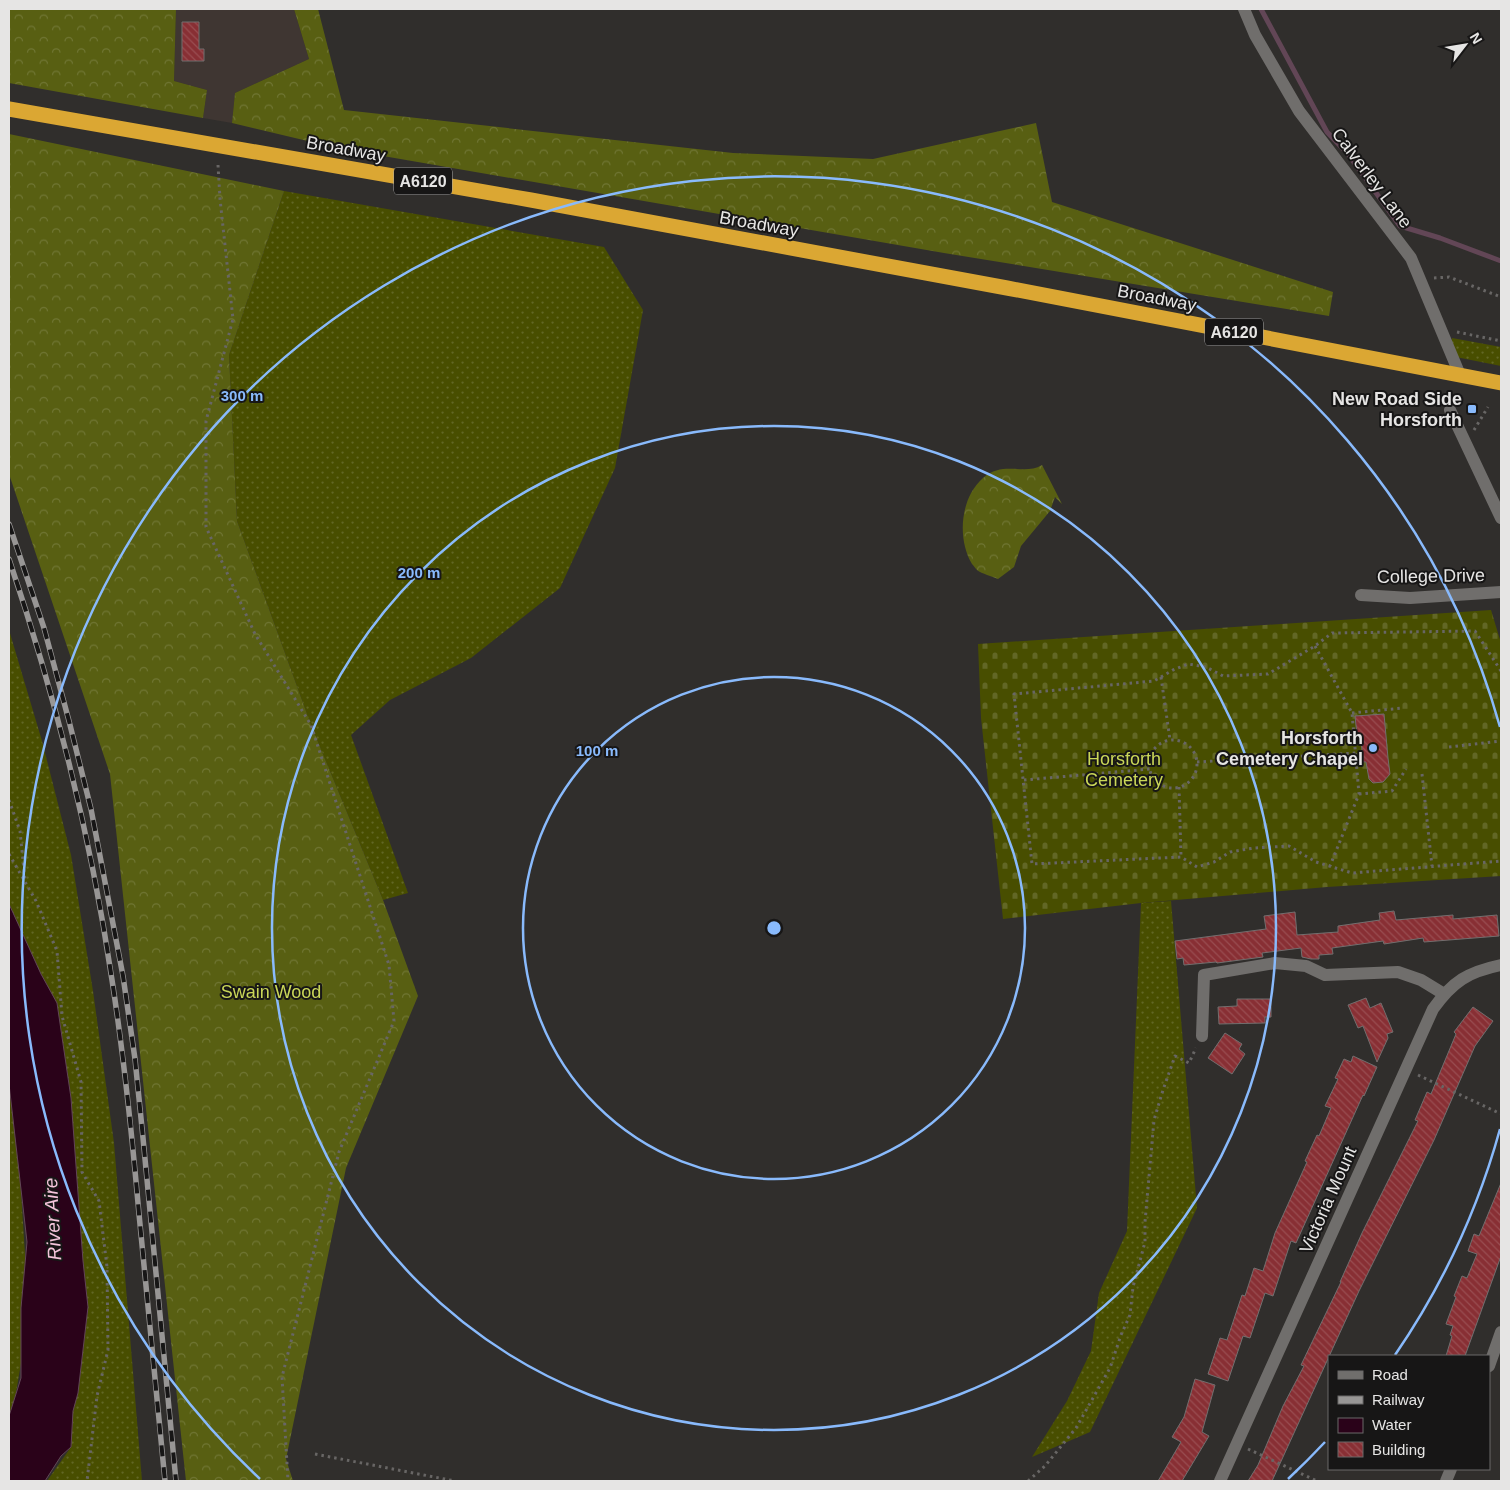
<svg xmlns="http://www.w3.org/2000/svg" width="1510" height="1490" font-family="Helvetica,sans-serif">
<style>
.built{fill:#3f3632}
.grass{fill:url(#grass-dots)}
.forest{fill:url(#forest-crowns)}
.cemetery{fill:url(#cemetery-stones)}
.water{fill:#2a0219;stroke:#624656}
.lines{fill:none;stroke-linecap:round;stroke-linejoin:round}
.stream{stroke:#624656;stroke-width:5}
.building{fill:url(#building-back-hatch);stroke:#726e6e}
.path{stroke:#686665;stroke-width:3;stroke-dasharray:2.5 4;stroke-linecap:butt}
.minor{stroke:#706e6c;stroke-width:12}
.highway{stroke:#dba733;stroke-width:15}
.rail-casing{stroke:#989695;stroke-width:5.5}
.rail{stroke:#171616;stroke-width:4;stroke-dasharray:11;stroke-linecap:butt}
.ring{fill:none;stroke:#89bafc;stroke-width:2.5}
.poi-dot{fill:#89bafc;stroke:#171616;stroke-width:2}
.labels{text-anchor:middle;stroke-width:4;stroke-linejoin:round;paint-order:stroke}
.shield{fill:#171616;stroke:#a8a7a6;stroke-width:1}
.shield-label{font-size:16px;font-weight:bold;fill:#e6e5e4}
.street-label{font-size:18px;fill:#e6e5e4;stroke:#171616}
.poi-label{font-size:18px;font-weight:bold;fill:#e6e5e4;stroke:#171616;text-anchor:end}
.park-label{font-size:18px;fill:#cad758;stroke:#171616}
.water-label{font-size:19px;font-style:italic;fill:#f5c5db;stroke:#171616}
.centre{fill:#89bafc;stroke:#171616;stroke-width:2.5}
.ring-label{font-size:15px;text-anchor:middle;font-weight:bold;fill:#89bafc;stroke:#171616;stroke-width:4;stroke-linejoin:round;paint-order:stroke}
</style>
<defs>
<pattern id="grass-dots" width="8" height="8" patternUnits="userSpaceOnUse" patternTransform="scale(1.25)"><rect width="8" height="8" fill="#484e00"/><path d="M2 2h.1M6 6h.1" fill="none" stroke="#626725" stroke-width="1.8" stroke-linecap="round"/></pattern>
<pattern id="forest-crowns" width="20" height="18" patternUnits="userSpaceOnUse" patternTransform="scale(1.25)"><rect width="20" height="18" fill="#585f12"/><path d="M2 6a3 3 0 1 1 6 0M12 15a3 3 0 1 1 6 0" fill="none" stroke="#707634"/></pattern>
<pattern id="cemetery-stones" width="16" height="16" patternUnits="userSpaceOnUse" patternTransform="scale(1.25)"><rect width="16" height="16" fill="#484e00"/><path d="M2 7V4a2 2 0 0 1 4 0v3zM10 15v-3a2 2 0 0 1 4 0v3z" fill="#626725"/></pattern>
<pattern id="building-back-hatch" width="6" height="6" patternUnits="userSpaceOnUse" patternTransform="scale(1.25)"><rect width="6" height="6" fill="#882f34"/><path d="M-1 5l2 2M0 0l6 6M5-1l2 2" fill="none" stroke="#994d51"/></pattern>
</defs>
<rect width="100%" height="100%" fill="#302e2c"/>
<!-- built -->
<path class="built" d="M 176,9 L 294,9 L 309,59 L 235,93 L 232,123 L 203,118 L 207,90 L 174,81 Z"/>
<!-- grass -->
<g class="grass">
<path d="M 284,191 L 604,247 L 643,310 L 615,468 L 560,588 L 471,658 L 390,700 L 351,735 L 408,893 L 383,900 L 311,725 L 237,521 L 229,355 Z"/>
<path d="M 1452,338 L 1501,347 L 1501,366 L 1456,357 L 1452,347 Z"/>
<path d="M 9,630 L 42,741 L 71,855 L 93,991 L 114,1143 L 142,1481 L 47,1481 L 71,1447 L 73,1411 L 78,1393 L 88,1307 L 83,1261 L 71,1098 L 57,1004 L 41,974 L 9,904 Z"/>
<path d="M 1171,901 L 1197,1208 L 1090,1432 L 1032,1457 L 1067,1401 L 1091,1351 L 1099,1293 L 1127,1231 L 1141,903 Z"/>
<path d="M 9,1077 L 20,1177 L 29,1316 L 9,1434 Z"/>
</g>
<!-- forest -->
<g class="forest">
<path d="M 9,9 L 176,9 L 174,81 L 207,90 L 203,118 L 9,83 Z"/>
<path d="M 294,9 L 318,9 L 344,110 L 733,153 L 873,159 L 1036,123 L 1052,202 L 1333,292 L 1329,316 L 944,253 L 337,148 L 232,123 L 235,93 L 309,59 Z"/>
<path d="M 9,134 L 284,191 L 229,355 L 237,521 L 311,725 L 383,900 L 418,996 L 346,1168 L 286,1459 L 293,1481 L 186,1481 L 110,774 L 9,474 Z"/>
<path d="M 1042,465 L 1062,504 L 1055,497 L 1050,511 L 1021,546 L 1014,567 L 998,579 C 992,576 982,574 977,570 C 975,568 974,566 972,564 C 957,539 960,498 983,478 C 1004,460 1024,476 1042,465 Z"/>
</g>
<!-- cemetery -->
<path class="cemetery" d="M 1491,610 L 1501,643 L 1501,876 L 1327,887 L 1141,903 L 1003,919 L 981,718 L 978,644 Z"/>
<!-- water -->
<path class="water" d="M 9,904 L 41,974 L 57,1003 L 71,1098 L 83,1261 L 88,1307 L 78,1393 L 73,1411 L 71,1447 L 61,1456 L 45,1481 L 9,1481 L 9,1416 L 21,1378 L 21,1308 L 27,1242 L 9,1084 Z"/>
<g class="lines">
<!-- stream -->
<path class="stream" d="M 1261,9 L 1327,132 L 1348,154 L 1400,226 L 1440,238 L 1501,261"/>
</g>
<!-- building -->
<g class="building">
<path d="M 182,22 L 199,22 L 199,49 L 204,49 L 204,61 L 182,61 Z"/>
<path d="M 1384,714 L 1388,758 L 1390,774 L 1383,782 L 1373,783 L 1369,779 L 1366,762 L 1363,762 L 1361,738 L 1357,735 L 1355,716 Z"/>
<path d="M 1394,911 L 1396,920 L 1453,915 L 1453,919 L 1497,915 L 1499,936 L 1424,942 L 1423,938 L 1384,944 L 1383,941 L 1332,948 L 1333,954 L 1319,955 L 1319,959 L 1311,959 L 1302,957 L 1301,948 L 1262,953 L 1263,957 L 1217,963 L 1216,962 L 1184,965 L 1183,958 L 1177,959 L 1175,941 L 1266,929 L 1264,916 L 1295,912 L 1297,935 L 1338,932 L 1338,926 L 1380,920 L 1379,913 Z"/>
<path d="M 1366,998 L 1370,1008 L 1381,1003 L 1393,1032 L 1387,1034 L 1388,1038 L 1377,1062 L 1363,1026 L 1358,1028 L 1348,1005 Z"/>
<path d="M 1237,999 L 1271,999 L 1271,1017 L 1265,1017 L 1265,1023 L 1219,1024 L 1218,1007 L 1237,1006 Z"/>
<path d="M 1473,1007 L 1493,1021 L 1475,1046 L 1434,1140 L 1359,1291 L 1272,1481 L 1248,1481 L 1258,1465 L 1283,1406 L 1304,1366 L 1301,1365 L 1341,1282 L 1340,1282 L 1362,1233 L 1418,1121 L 1415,1120 L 1427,1092 L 1431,1094 L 1456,1034 L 1454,1032 Z"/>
<path d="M 1225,1033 L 1242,1044 L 1239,1049 L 1245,1054 L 1232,1074 L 1208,1058 Z"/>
<path d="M 1353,1056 L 1377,1067 L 1364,1096 L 1363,1095 L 1296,1243 L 1291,1241 L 1273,1296 L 1265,1293 L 1250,1338 L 1243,1336 L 1228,1381 L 1208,1374 L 1220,1338 L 1227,1340 L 1242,1295 L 1245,1296 L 1254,1268 L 1263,1271 L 1275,1233 L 1307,1162 L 1305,1161 L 1317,1135 L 1319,1136 L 1331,1108 L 1325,1106 L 1338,1079 L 1335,1078 L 1344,1059 L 1351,1062 Z"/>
<path d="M 1501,1183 L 1501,1256 L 1465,1356 L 1446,1356 L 1452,1336 L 1450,1335 L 1453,1326 L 1446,1324 L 1456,1297 L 1454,1296 L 1462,1276 L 1467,1278 L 1477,1254 L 1468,1251 L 1474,1234 L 1479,1236 Z"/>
<path d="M 1195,1379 L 1215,1385 L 1202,1432 L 1209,1436 L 1182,1481 L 1158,1481 L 1181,1442 L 1172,1437 L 1184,1417 Z"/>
</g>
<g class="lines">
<!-- path -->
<g class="path">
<path d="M 218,165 L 220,199 L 233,319 L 206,421 L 206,527 L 255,634 L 311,725 L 389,965 L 394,1021 L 339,1152 L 282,1377 L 288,1481"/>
<path d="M 1434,278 L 1449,277 L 1501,297"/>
<path d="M 1457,332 L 1501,341"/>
<path d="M 1474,430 L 1488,407"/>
<path d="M 1315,646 L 1352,713 L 1359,794 L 1330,866"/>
<path d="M 1501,671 L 1475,631 L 1332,633 L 1315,646 L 1268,674 L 1223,676 L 1206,667 L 1188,664 L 1173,670 L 1154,681 L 1014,694 L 1032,864 L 1181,857 L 1197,867 L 1214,862 L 1230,852 L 1254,848 L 1289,846 L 1316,862 L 1352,873 L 1501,861"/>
<path d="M 1161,677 L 1170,740"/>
<path d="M 1352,713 L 1403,708"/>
<circle cx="1173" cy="764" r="24"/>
<path d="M 1449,747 L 1501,741"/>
<path d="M 1197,762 L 1356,753"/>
<path d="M 1422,774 L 1432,866"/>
<path d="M 1024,780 L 1150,769"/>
<path d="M 1179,787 L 1181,857"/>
<path d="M 1359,794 L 1392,791 L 1406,769"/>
<path d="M 9,800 L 20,831 L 25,880"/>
<path d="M 9,854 L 36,901 L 57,951 L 62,1016 L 81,1082 L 82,1172 L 99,1201 L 107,1267 L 108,1350 L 97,1396 L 87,1481"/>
<path d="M 1418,1075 L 1501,1114"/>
<path d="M 1248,1449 L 1317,1481"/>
<path d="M 315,1454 L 455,1481"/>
<path d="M 1028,1481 L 1045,1466 L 1076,1428 L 1110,1368 L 1121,1335 L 1130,1315 L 1133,1287 L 1145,1242 L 1145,1222 L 1154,1120 L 1163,1090 L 1175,1056 L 1189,1063 L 1196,1048"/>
</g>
<!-- minor -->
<g class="minor">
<path d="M 1244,9 L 1255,35 L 1299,111 L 1411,258 L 1460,375"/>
<path d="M 1450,410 L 1501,518"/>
<path d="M 1361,595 L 1410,598 L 1501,592"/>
<path d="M 1202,1036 L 1204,975 L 1275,963 L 1306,966 L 1325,975 L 1398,972 L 1421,980 L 1444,994"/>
<path d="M 1489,1366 L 1501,1332"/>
<path d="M 1220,1481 L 1433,1009 C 1453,981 1468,972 1501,965"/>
<path d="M 1446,1481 L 1451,1469"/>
</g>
<!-- highway -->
<path class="highway" d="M 9,109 L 531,200 L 1007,288 L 1501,383"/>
<!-- rail casing -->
<g class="rail-casing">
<g id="rail">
<path d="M 9,524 L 44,628 L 69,721 L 91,809 L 123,976 L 135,1059 L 143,1138 L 176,1481"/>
<path d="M 9,559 C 55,695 91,837 112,980 C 124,1057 132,1135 139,1214 C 148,1303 156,1392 165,1481"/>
</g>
</g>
<!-- rail -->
<use href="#rail" class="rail"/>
</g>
<!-- distance rings -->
<g class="ring">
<circle cx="774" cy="928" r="251"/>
<circle cx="774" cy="928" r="502"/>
<path d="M1500 1129A753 753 0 0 1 1395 1355M1325 1442A753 753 0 0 1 1288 1479M260 1479A753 753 0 1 1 1500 727"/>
</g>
<!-- markers -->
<g class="poi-dot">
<rect x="1467" y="404" width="10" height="10" rx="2.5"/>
<circle cx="1373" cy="748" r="5"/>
</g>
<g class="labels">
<!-- shield labels -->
<g class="shield">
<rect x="394" y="167.5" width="58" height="27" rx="4"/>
<rect x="1205" y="318.5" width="58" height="27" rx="4"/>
</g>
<g class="shield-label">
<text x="423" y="187">A6120</text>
<text x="1234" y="338">A6120</text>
</g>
<!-- street labels -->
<g class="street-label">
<text transform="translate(346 149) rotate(10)" y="6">Broadway</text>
<text transform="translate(1372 178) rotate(53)" y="6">Calverley Lane</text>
<text transform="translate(759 224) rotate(10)" y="6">Broadway</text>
<text transform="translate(1157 298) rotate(11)" y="6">Broadway</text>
<text transform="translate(1431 576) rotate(-1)" y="6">College Drive</text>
<text transform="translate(1328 1200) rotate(-66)" y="6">Victoria Mount</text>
</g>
<!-- poi labels -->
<g class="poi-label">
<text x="1462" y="405">New Road Side<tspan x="1462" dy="21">Horsforth</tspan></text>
<text x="1363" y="744">Horsforth<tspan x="1363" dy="21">Cemetery Chapel</tspan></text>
</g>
<!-- park labels -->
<g class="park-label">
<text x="1124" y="765">Horsforth<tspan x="1124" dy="21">Cemetery</tspan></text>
<text x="271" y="998">Swain Wood</text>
</g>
<!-- water labels -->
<g class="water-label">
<text transform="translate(52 1219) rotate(-93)" y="7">River Aire</text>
</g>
</g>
<circle cx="774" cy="928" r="8" class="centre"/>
<g class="ring-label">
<text x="242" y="401">300 m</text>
<text x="419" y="578">200 m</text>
<text x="597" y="756">100 m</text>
</g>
<!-- border -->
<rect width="1510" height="1490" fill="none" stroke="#e6e5e4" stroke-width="20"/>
<!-- legend -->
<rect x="1328" y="1355" width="162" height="115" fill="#171616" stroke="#6a6968"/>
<rect x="1338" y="1371" width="25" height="8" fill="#706e6c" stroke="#6a6968"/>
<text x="1372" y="1380" font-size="15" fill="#e6e5e4">Road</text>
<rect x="1338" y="1396" width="25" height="8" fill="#989695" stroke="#6a6968"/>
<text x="1372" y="1405" font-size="15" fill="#e6e5e4">Railway</text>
<rect x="1338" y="1418" width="25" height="15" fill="#2a0219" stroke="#6a6968"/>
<text x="1372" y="1430" font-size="15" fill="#e6e5e4">Water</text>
<rect x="1338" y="1442" width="25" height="15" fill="url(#building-back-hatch)" stroke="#6a6968"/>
<text x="1372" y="1455" font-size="15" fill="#e6e5e4">Building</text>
<!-- north arrow -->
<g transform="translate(1465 45) rotate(59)" stroke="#171616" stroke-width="4" paint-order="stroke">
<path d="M0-4L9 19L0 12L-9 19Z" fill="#e6e5e4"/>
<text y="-8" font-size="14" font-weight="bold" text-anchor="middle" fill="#e6e5e4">N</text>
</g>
</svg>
